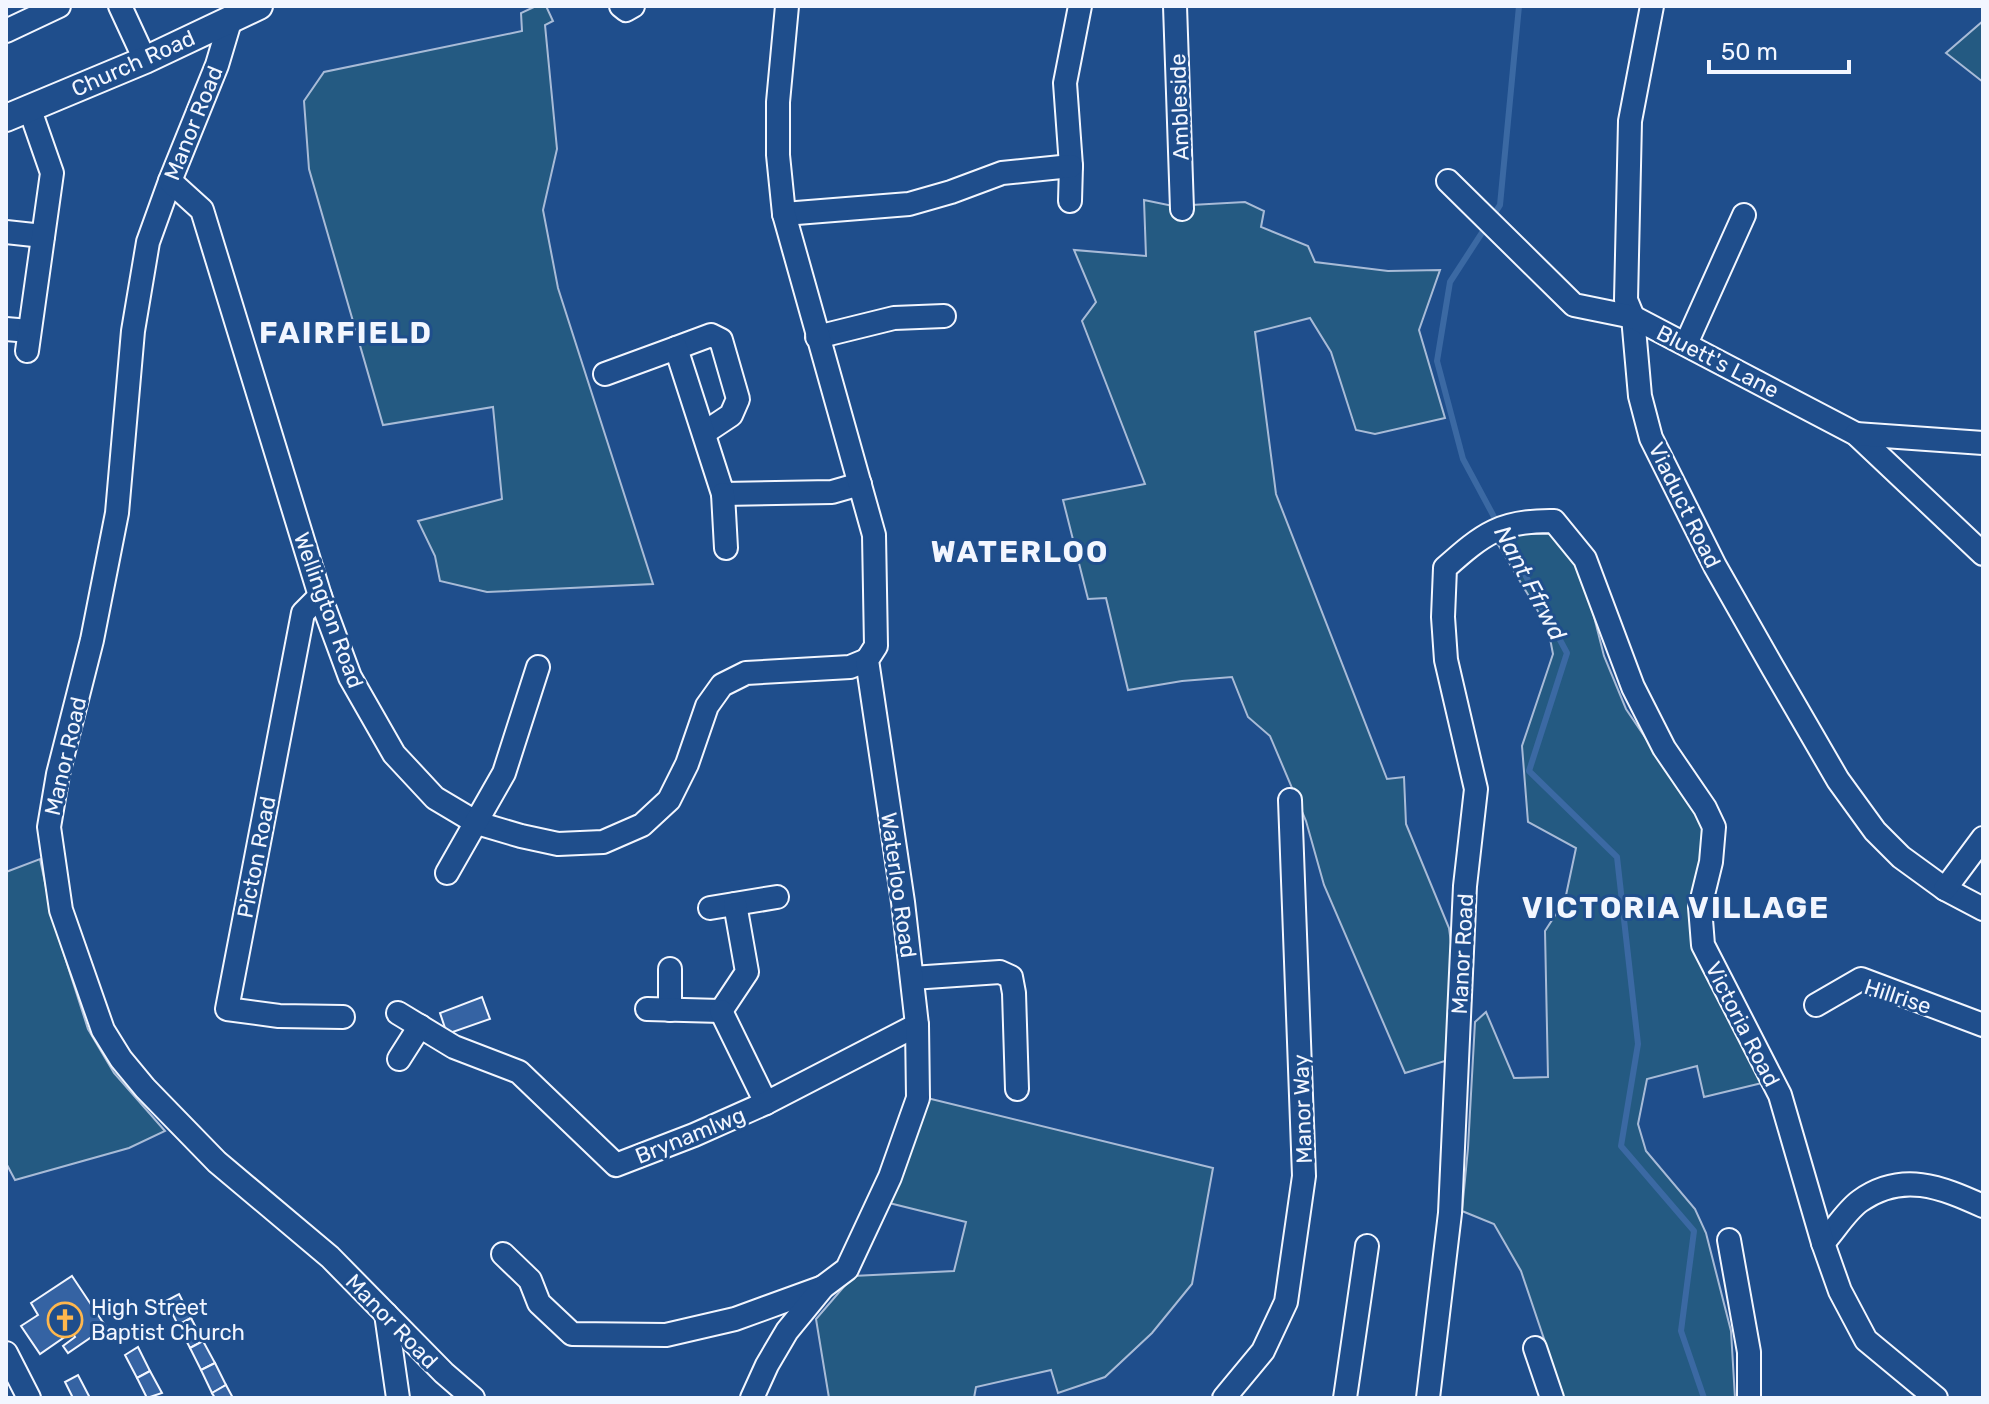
<svg xmlns="http://www.w3.org/2000/svg" width="1989" height="1404" font-family="Rubik,sans-serif">
<style>
.green{fill:#245a82;stroke:#a8bbd7;stroke-width:2}
.lines{fill:none;stroke-linecap:round;stroke-linejoin:round}
.stream{stroke:#3b69a3;stroke-width:6}
.building{fill:#3563a3;stroke:#f2f6ff;stroke-width:2}
.minor-casing{stroke:#f2f6ff;stroke-width:26}
.major-casing{stroke:#f2f6ff;stroke-width:30}
.minor{stroke:#1f4e8c;stroke-width:22}
.major{stroke:#1f4e8c;stroke-width:26}
.labels{text-anchor:middle;stroke-width:6;stroke-linejoin:round;paint-order:stroke}
.street-label{font-size:22px;fill:#f2f6ff;stroke:#1f4e8c}
.poi-label{font-size:22px;fill:#f2f6ff;stroke:#1f4e8c;text-anchor:start}
.water-label{font-size:24px;font-style:italic;fill:#f2f6ff;stroke:#1f4e8c}
.district-label{font-size:30px;font-weight:bold;letter-spacing:2px;fill:#f2f6ff;stroke:#1f4e8c}
</style>
<rect width="100%" height="100%" fill="#1f4e8c"/>
<!-- green -->
<g class="green">
<path d="M 536,6 L 546,6 L 553,21 L 545,25 L 557,149 L 543,210 L 558,288 L 653,584 L 487,592 L 440,581 L 435,556 L 418,521 L 502,499 L 493,407 L 383,425 L 309,169 L 304,101 L 324,72 L 522,31 L 521,13 Z"/>
<path d="M 1983,21 L 1983,82 L 1946,53 Z"/>
<path d="M 1144,200 L 1173,206 L 1245,202 L 1264,211 L 1261,227 L 1308,246 L 1315,262 L 1388,271 L 1440,270 L 1419,330 L 1445,418 L 1375,434 L 1356,430 L 1331,352 L 1310,318 L 1255,332 L 1276,494 L 1387,779 L 1404,777 L 1406,824 L 1449,928 L 1454,964 L 1445,1061 L 1405,1073 L 1324,885 L 1306,821 L 1270,736 L 1248,717 L 1232,677 L 1182,681 L 1128,690 L 1106,598 L 1088,599 L 1063,500 L 1145,484 L 1082,321 L 1096,302 L 1074,250 L 1146,256 Z"/>
<path d="M 1516,534 L 1549,534 L 1569,547 L 1587,589 L 1604,656 L 1626,709 L 1699,817 L 1707,840 L 1696,901 L 1762,1083 L 1704,1097 L 1697,1066 L 1647,1079 L 1638,1124 L 1646,1151 L 1695,1209 L 1706,1233 L 1731,1331 L 1735,1398 L 1564,1398 L 1521,1271 L 1494,1224 L 1462,1211 L 1468,1148 L 1475,1022 L 1486,1012 L 1514,1078 L 1548,1077 L 1545,931 L 1565,900 L 1576,848 L 1528,822 L 1522,746 L 1553,654 L 1548,628 L 1493,536 Z"/>
<path d="M 40,859 L 53,920 L 88,1029 L 114,1073 L 165,1131 L 129,1148 L 15,1180 L 6,1163 L 6,872 Z"/>
<path d="M 923,1097 L 1213,1168 L 1192,1284 L 1152,1333 L 1105,1377 L 1058,1393 L 1051,1370 L 976,1387 L 974,1398 L 829,1398 L 816,1319 L 853,1276 L 954,1271 L 966,1222 L 885,1202 Z"/>
</g>
<g class="lines">
<!-- stream -->
<path class="stream" d="M 1519,6 L 1500,205 L 1450,282 L 1437,361 L 1463,459 L 1567,653 L 1529,771 L 1617,857 L 1638,1044 L 1621,1146 L 1694,1231 L 1681,1331 L 1704,1398"/>
</g>
<!-- building -->
<g class="building">
<path d="M 482,997 L 490,1019 L 447,1034 L 440,1013 Z"/>
<path d="M 72,1276 L 106,1327 L 68,1353 L 63,1346 L 75,1337 L 72,1332 L 40,1354 L 21,1326 L 38,1315 L 31,1303 Z"/>
<path d="M 179,1294 L 191,1318 L 178,1325 L 166,1301 Z"/>
<path d="M 191,1318 L 203,1341 L 190,1348 L 178,1325 Z"/>
<path d="M 203,1341 L 215,1363 L 201,1370 L 190,1348 Z"/>
<path d="M 138,1347 L 150,1371 L 137,1378 L 125,1355 Z"/>
<path d="M 215,1363 L 226,1385 L 212,1393 L 201,1370 Z"/>
<path d="M 150,1371 L 162,1393 L 147,1398 L 137,1378 Z"/>
<path d="M 78,1375 L 90,1398 L 73,1398 L 65,1382 Z"/>
<path d="M 226,1385 L 233,1398 L 215,1398 L 212,1393 Z"/>
</g>
<g class="lines">
<!-- minor casing -->
<g class="minor-casing">
<g id="minor">
<path d="M 120,6 L 145,60"/>
<path d="M 621,6 L 626,10 L 633,6"/>
<path d="M 1175,6 L 1182,209"/>
<path d="M 1652,6 L 1630,121 L 1626,300 L 1633,317 L 1640,396 L 1651,438 L 1715,566 L 1773,668 L 1838,780 L 1875,831 L 1901,857 L 1945,889 L 1983,909"/>
<path d="M 231,18 L 217,65 L 170,181 L 148,242 L 133,331 L 117,513 L 92,640 L 58,774 L 49,827 L 61,910 L 103,1030 L 121,1059 L 145,1088 L 217,1162 L 330,1257 L 444,1373 L 473,1398"/>
<path d="M 6,31 L 59,6"/>
<path d="M 170,181 L 202,210 L 320,596 L 350,677 L 394,754 L 435,798 L 477,823 L 521,836 L 558,844 L 603,842 L 642,825 L 669,800 L 687,764 L 707,706 L 722,685 L 746,673 L 850,667 L 867,660"/>
<path d="M 1448,181 L 1574,305 L 1633,317 L 1856,434 L 1983,554"/>
<path d="M 1070,201 L 1071,166 L 1065,83 L 1080,6"/>
<path d="M 784,214 L 909,204 L 951,192 L 1002,173 L 1071,166"/>
<path d="M 6,232 L 43,236"/>
<path d="M 6,329 L 29,331"/>
<path d="M 817,337 L 894,318 L 944,316"/>
<path d="M 1686,344 L 1744,215"/>
<path d="M 676,348 L 711,335 L 721,340 L 738,399 L 731,415 L 704,433"/>
<path d="M 27,351 L 52,173 L 29,107"/>
<path d="M 605,374 L 676,348 L 723,494 L 832,492 L 860,484"/>
<path d="M 1856,434 L 1983,443"/>
<path d="M 723,494 L 726,548"/>
<path d="M 320,596 L 303,613 L 227,1009 L 279,1016 L 343,1017"/>
<path d="M 447,873 L 504,773 L 538,667"/>
<path d="M 1945,889 L 1983,838"/>
<path d="M 710,908 L 777,897"/>
<path d="M 670,969 L 670,1010"/>
<path d="M 912,978 L 1000,972 L 1011,977 L 1014,993 L 1017,1089"/>
<path d="M 1816,1005 L 1861,979 L 1983,1025"/>
<path d="M 647,1009 L 721,1011"/>
<path d="M 721,1011 L 747,972 L 735,904"/>
<path d="M 721,1011 L 766,1103"/>
<path d="M 398,1013 L 454,1047 L 519,1072 L 616,1165 L 694,1135 L 766,1103 L 917,1025"/>
<path d="M 399,1059 L 420,1026"/>
<path d="M 1729,1240 L 1749,1352 L 1749,1398"/>
<path d="M 1823,1243 C 1835,1230 1846,1211 1860,1201 C 1902,1171 1941,1187 1983,1206"/>
<path d="M 503,1254 L 530,1280 L 539,1303 L 572,1334 L 666,1335 L 735,1319 L 823,1287"/>
<path d="M 386,1314 L 398,1398"/>
<path d="M 1535,1348 L 1552,1398"/>
<path d="M 6,1353 L 29,1398"/>
<path d="M 752,1398 L 767,1365 L 787,1331 L 823,1287 L 847,1269 L 890,1177 L 918,1098 L 917,1025 L 903,902 L 867,660 L 876,646 L 874,535 L 784,214 L 778,155 L 778,102 L 787,6"/>
<path d="M 1224,1398 L 1263,1351 L 1286,1302 L 1304,1176 L 1290,800"/>
<path d="M 1345,1398 L 1367,1246"/>
<path d="M 1428,1398 L 1450,1213 L 1465,886 L 1476,789 L 1446,660 L 1443,617 L 1445,568 C 1483,534 1501,520 1554,521 L 1585,559 L 1633,687 L 1664,748 L 1705,808 L 1714,827 L 1711,862 L 1700,907 L 1703,945 L 1780,1095 L 1823,1243 L 1840,1291 L 1866,1340 L 1936,1398"/>
</g>
</g>
<!-- major casing -->
<g class="major-casing">
<path id="major" d="M 6,118 L 145,60 L 259,6"/>
</g>
<!-- minor -->
<use href="#minor" class="minor"/>
<!-- major -->
<use href="#major" class="major"/>
</g>
<!-- icons -->
<defs>
<g id="church-ring" transform="scale(1.8)"><circle r="9.5" fill="#1f4e8c" stroke="#ffb74d" stroke-width="1.5"/><path d="M-1.2-6h2.4v3.5h3.3v2.4h-3.3V6h-2.4V-.1h-3.3v-2.4h3.3Z" fill="#ffb74d"/></g>
</defs>
<g fill-rule="evenodd">
<use href="#church-ring" x="65" y="1320"/>
</g>
<g class="labels">
<!-- street labels -->
<g class="street-label">
<text transform="translate(133 63) rotate(-24)" y="8">Church Road</text>
<text transform="translate(1179 107) rotate(-92)" y="8">Ambleside</text>
<text transform="translate(193 123) rotate(-68)" y="8">Manor Road</text>
<text transform="translate(1718 361) rotate(27)" y="8">Bluett's Lane</text>
<text transform="translate(1685 505) rotate(64)" y="8">Viaduct Road</text>
<text transform="translate(329 610) rotate(70)" y="8">Wellington Road</text>
<text transform="translate(65 756) rotate(-77)" y="8">Manor Road</text>
<text transform="translate(256 857) rotate(-79)" y="8">Picton Road</text>
<text transform="translate(899 885) rotate(82)" y="8">Waterloo Road</text>
<text transform="translate(1462 954) rotate(-87)" y="8">Manor Road</text>
<text transform="translate(1898 996) rotate(18)" y="8">Hillrise</text>
<text transform="translate(1743 1024) rotate(63)" y="8">Victoria Road</text>
<text transform="translate(1302 1109) rotate(-92)" y="8">Manor Way</text>
<text transform="translate(690 1135) rotate(-22)" y="8">Brynamlwg</text>
<text transform="translate(392 1321) rotate(46)" y="8">Manor Road</text>
</g>
<!-- poi labels -->
<g class="poi-label">
<text x="91" y="1315">High Street<tspan x="91" dy="25">Baptist Church</tspan></text>
</g>
<!-- water labels -->
<g class="water-label">
<text transform="translate(1530 583) rotate(62)" y="8">Nant Ffrwd</text>
</g>
<!-- district labels -->
<g class="district-label">
<text x="346" y="343">FAIRFIELD</text>
<text x="1020" y="562">WATERLOO</text>
<text x="1676" y="918">VICTORIA VILLAGE</text>
</g>
</g>
<!-- border -->
<rect width="1989" height="1404" fill="none" stroke="#f2f6ff" stroke-width="16"/>
<!-- scale -->
<path d="M1709 60v12h140v-12" fill="none" stroke="#f2f6ff" stroke-width="4"/>
<text x="1721" y="60" font-size="24" fill="#f2f6ff" stroke="#1f4e8c" stroke-width="6" paint-order="stroke">50 m</text>
</svg>
